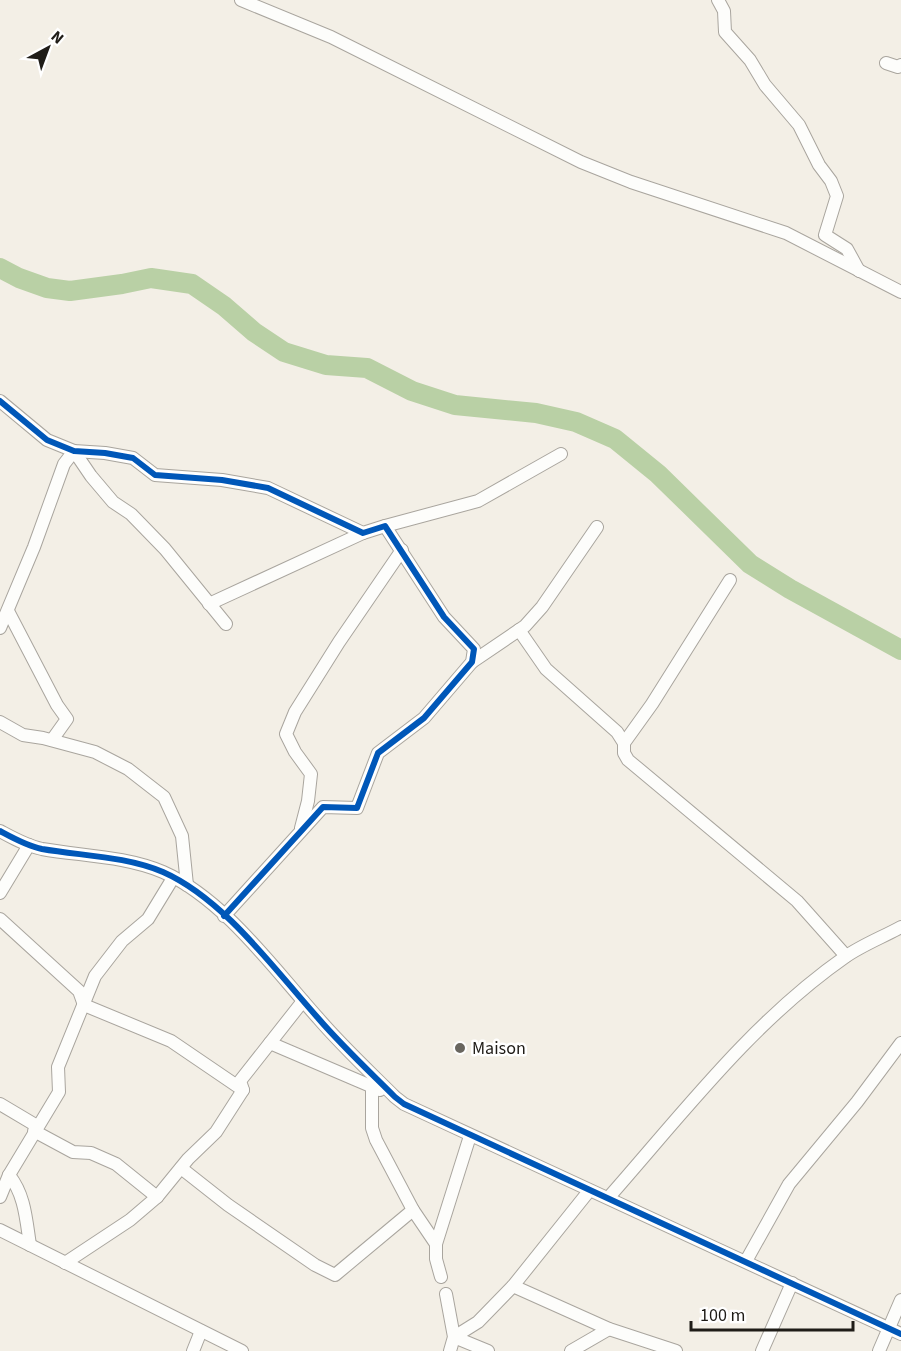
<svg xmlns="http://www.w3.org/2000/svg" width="901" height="1351" font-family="'Source Sans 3',sans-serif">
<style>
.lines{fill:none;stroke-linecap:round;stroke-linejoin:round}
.river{stroke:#b9d0a5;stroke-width:20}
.minor-casing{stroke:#a9a59e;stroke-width:14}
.minor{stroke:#fdfdfb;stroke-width:12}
.cycleway-casing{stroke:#fff;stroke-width:10}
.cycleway{stroke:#0057b8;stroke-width:6}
.poi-dot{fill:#69665f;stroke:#fff;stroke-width:2}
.labels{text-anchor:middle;stroke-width:5;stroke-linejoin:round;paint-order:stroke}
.poi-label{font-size:18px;fill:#1f1c17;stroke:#fff;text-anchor:start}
</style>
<rect width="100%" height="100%" fill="#f3efe6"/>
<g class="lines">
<!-- river -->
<path class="river" d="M 0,268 L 19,278 L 47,288 L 70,291 L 122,284 L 151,278 L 192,284 L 224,306 L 254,332 L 284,352 L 326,365 L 367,368 L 412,391 L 455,405 L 536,413 L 576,422 L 615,439 L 658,474 L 750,564 L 790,589 L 901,650"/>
<!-- minor casing -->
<g class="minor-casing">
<g id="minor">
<path d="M 241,0 L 331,37 L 581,162 L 631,182 L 786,233 L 901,292"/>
<path d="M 718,0 L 724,11 L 725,32 L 750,60 L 765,85 L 799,125 L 819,165 L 831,181 L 837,196 L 825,235 L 847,249 L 859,271"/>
<path d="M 886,63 L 898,67 L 901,65"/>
<path d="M 0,401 L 47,440 L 74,451 L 105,453 L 133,458 L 155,475 L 222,480 L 268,488 L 363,533 L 385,526 L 444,617 L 474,649 L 472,662 L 424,718 L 378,753 L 357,808 L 323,807 L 224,916"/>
<path d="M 385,526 L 478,501 L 561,454"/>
<path d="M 209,604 L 363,533"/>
<path d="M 8,611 L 57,705 L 67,719 L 52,740"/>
<path d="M 0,628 L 34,547 L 64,464 L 74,451 L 91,476 L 113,502 L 131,514 L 165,549 L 226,624"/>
<path d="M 519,630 L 546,669 L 617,732 L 624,743 L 624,753 L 628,760 L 797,901 L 846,956"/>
<path d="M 472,662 L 525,626 L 542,607 L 597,527"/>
<path d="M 0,722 L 23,735 L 43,738 L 95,752 L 128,769 L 164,797 L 182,836 L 187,885"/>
<path d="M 624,743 L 652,704 L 730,580"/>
<path d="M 301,828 L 308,801 L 311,774 L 295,752 L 286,734 L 295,712 L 339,642 L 402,550"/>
<path d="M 0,831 C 13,838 27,846 42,849 C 82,856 125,856 163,872 C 224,899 274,969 318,1018 C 342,1046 369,1071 395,1097 L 404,1104 L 901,1334"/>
<path d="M 0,893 L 29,845"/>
<path d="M 0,919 L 79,991 L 84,1005 L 171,1041 L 243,1090"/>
<path d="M 270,1043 L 380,1090"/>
<path d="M 372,1087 L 372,1128 L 376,1140 L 413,1210 L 436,1244"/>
<path d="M 0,1104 L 37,1126"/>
<path d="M 34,1131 L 73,1152 L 91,1153 L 116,1164 L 157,1197"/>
<path d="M 181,1168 L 228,1205 L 315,1265 L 335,1275 L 413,1210"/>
<path d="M 9,1175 C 25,1195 26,1219 30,1245"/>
<path d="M 0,1197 L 9,1175 L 59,1092 L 58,1067 L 95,976 L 122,941 L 148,919 L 173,878"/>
<path d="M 609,1197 C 683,1113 752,1022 845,957 C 862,945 883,937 901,927"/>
<path d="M 0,1230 L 242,1351"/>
<path d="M 746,1261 L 789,1184 L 857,1102 L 901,1043"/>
<path d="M 65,1263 L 130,1220 L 157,1197 L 188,1159 L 216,1132 L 243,1090 L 240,1081 L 303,1001"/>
<path d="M 441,1277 L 436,1259 L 436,1244 L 470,1136"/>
<path d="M 513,1286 L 609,1329 L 676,1351"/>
<path d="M 446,1294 L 454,1337 L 450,1351"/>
<path d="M 454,1337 L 478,1322 L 513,1286 L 589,1191"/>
<path d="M 454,1337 L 488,1351"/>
<path d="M 193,1351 L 201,1331"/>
<path d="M 571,1351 L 609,1329"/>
<path d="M 762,1351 L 792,1283"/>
<path d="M 879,1351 L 901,1300"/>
</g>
</g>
<!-- minor -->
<use href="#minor" class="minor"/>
<!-- cycleway casing -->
<g class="cycleway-casing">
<g id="cycleway">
<path d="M 0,401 L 47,440 L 74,451 L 105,453 L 133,458 L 155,475 L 222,480 L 268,488 L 363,533 L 385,526 L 444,617 L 474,649 L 472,662 L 424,718 L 378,753 L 357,808 L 323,807 L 224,916"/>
<path d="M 0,831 C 13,838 27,846 42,849 C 82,856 125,856 163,872 C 224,899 274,969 318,1018 C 342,1046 369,1071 395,1097 L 404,1104 L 901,1334"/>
</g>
</g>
<!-- cycleway -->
<use href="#cycleway" class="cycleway"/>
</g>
<!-- markers -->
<circle class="poi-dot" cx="460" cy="1048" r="6"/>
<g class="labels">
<!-- poi labels -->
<g class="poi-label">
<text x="472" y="1054">Maison</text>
</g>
</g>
<!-- north arrow -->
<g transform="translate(48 48) rotate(41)" stroke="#ffffff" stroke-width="4.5" paint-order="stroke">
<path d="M0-4.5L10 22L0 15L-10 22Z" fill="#1f1c17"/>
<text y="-9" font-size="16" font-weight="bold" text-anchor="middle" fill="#1f1c17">N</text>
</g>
<!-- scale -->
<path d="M691 1321v9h162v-9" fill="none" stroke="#1f1c17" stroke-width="3"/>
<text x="700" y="1321" font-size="18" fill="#1f1c17" stroke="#ffffff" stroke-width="4.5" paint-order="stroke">100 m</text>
</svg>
